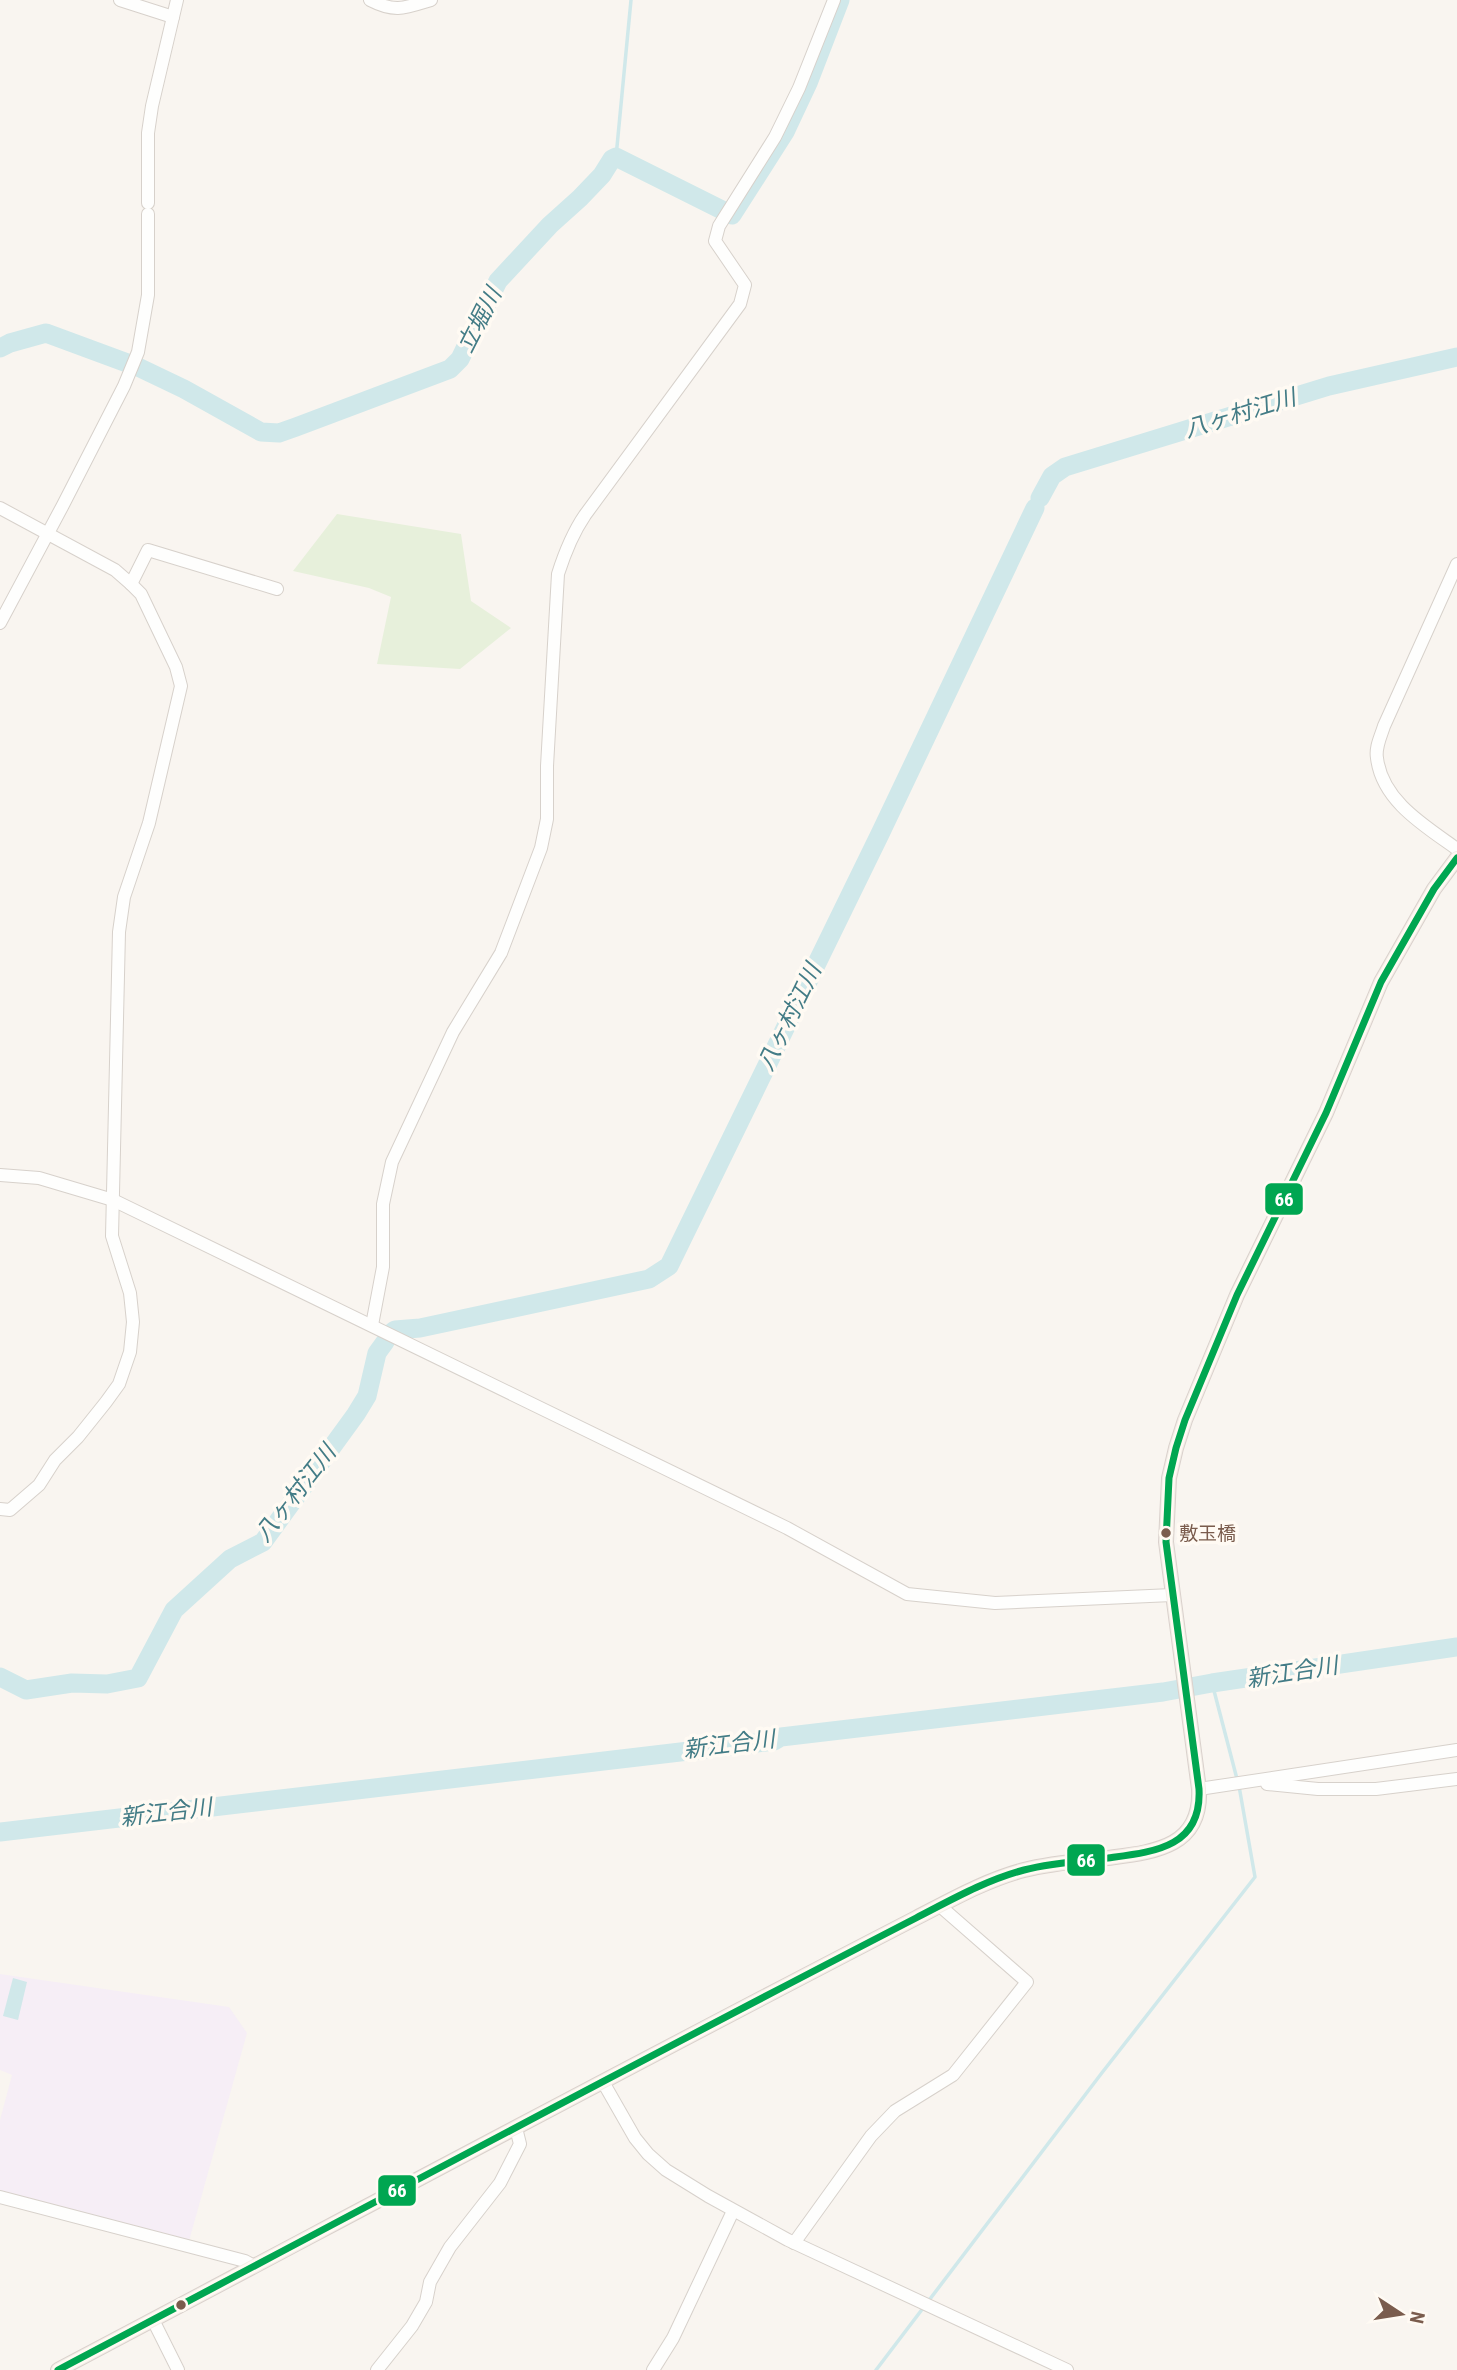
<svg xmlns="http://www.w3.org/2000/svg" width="1457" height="2370" font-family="'Roboto Condensed','Noto Sans JP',sans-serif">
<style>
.education{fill:#f6eef6}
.green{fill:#e7f0db}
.water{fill:#d0e8ea}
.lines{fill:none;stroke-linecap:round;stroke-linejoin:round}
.stream{stroke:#d0e8ea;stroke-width:3.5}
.river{stroke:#d0e8ea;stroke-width:19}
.minor-casing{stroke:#d7d1cb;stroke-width:14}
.major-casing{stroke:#dad1cc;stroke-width:16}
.minor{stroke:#fefefd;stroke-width:12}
.major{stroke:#f3eee8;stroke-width:14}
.bus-1-casing{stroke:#fffaf3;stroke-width:12}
.bus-1{stroke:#00a651;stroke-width:7}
.bus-dot{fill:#7a5c4d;stroke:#fffaf3;stroke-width:2.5}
.labels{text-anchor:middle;stroke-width:7;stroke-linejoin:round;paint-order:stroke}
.bus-label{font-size:19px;fill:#7a5c4d;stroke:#fffaf3;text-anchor:start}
.water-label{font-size:23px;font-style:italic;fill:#437c86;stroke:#fffaf3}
.line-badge{stroke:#fffaf3;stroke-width:2.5}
.badge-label{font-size:19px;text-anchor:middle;font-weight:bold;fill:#fff}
</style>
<rect width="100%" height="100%" fill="#f9f5f0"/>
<!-- education -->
<path class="education" d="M 0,1974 L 229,2007 L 247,2033 L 189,2241 L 0,2191 L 0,2120 L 12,2075 L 0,2070 Z"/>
<!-- green -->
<path class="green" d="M 337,514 L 461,534 L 471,601 L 511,628 L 460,669 L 377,664 L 391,597 L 369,588 L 293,571 Z"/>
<!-- water -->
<path class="water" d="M 13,1978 L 27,1982 L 18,2020 L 3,2016 Z"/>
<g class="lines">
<!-- stream -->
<g class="stream">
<path d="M 616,157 L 631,0"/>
<path d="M 1212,1683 L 1237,1779"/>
<path d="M 876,2370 L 1101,2074 L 1255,1877 L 1239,1786"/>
</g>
<!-- river -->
<g class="river">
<path d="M 0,348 L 10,343 L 46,333 L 138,367 L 184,389 L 261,432 L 279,433 L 296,427 L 450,369 L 460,359 L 498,281 L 550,225 L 580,198 L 602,175 L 612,159 L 616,157 L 732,215 L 785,132 L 808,83 L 840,0"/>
<path d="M 1040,498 L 1052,476 L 1065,467 L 1329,386 L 1457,357"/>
<path d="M 390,1334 L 395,1330 L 420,1328 L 649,1279 L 669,1266 L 880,834 L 1035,508"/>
<path d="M 0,1677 L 26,1690 L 72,1683 L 107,1684 L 138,1678 L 174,1610 L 230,1559 L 263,1542 L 356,1414 L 367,1396 L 377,1353 L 385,1342"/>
<path d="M 0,1832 L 774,1741 L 781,1737 L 1163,1692 L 1212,1683 L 1457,1647"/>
</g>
<!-- minor casing -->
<g class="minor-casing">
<g id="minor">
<path d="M 120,0 L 173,17"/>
<path d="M 370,0 C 395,13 405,8 431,0"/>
<path d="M 148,203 L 148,133 L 152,106 L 177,0"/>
<path d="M 0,508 L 115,570 L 131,584 L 141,594 L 176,667 L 181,686 L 149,823 L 124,897 L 119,932 L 112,1236 L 130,1293 L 133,1322 L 130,1352 L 119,1384 L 106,1402 L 78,1437 L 55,1460 L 39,1485 L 10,1510 L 0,1509"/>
<path d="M 1457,564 L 1384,726 C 1381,736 1375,747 1377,758 C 1382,801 1425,826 1457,849"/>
<path d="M 131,584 L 148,550 L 277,589"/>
<path d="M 0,623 L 63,505 L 124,386 L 138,352 L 148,295 L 148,214"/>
<path d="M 0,1175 L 39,1178 L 113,1200 L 787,1528 L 907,1594 L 995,1603 L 1172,1595"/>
<path d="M 372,1325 L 383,1267 L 383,1204 L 392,1162 L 453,1032 L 501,953 L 541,848 L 547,819 L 547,766 L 558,574 C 565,552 572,534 585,515 L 740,304 L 745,285 L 715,241 L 719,226 L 775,137 L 799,88 L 834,0"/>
<path d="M 1267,1784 L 1318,1789 L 1376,1789 L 1457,1779"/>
<path d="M 1199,1789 L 1457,1750"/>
<path d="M 603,2082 L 635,2138 L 648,2154 L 666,2170 L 708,2196 L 788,2240 L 1067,2370"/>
<path d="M 0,2197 L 245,2261 L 254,2266"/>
<path d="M 794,2243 L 871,2136 L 895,2111 L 953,2075 L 1027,1982 L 940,1906"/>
<path d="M 153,2320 L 178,2370"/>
<path d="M 377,2370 L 412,2326 L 426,2302 L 430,2282 L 450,2247 L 500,2183 L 520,2144 L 516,2128"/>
<path d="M 653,2370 L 673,2338 L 733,2211"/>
</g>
</g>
<!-- major casing -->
<g class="major-casing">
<path id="major" d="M 58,2370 C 344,2219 629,2066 916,1918 C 951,1900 986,1880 1024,1870 C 1051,1863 1080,1861 1108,1858 C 1153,1852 1202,1848 1199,1789 L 1166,1542 L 1169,1478 L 1176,1448 L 1185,1420 L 1237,1295 L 1326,1113 L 1381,982 L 1434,889 L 1457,858"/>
</g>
<!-- minor -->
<use href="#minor" class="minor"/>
<!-- major -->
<use href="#major" class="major"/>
<!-- bus-1 casing -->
<g class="bus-1-casing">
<path id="bus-1" d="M 58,2370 C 344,2219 629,2066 916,1918 C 951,1900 986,1880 1024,1870 C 1051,1863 1080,1861 1108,1858 C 1153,1852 1202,1848 1199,1789 L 1166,1542 L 1169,1478 L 1176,1448 L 1185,1420 L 1237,1295 L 1326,1113 L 1381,982 L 1434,889 L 1457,858"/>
</g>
<!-- bus-1 -->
<use href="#bus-1" class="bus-1"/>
</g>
<!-- markers -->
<g class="bus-dot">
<circle cx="1166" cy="1533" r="6"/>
<circle cx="181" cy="2305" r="6"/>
</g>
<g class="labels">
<!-- bus labels -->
<g class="bus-label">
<text x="1179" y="1540">敷玉橋</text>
</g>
<!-- water labels -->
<g class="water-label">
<text transform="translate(479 320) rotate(-63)" y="8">立堀川</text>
<text transform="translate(1240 413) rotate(-17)" y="8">八ヶ村江川</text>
<text transform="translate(789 1017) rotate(-64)" y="8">八ヶ村江川</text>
<text transform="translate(295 1493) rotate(-52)" y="8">八ヶ村江川</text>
<text transform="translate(1292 1672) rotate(-9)" y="8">新江合川</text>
<text transform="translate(729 1744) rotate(-7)" y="8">新江合川</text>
<text transform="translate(166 1812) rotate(-7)" y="8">新江合川</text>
</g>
</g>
<g class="line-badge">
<rect x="1264" y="1182" width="40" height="34" rx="7" fill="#00a651"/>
<rect x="1066" y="1843" width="40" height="34" rx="7" fill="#00a651"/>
<rect x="377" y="2174" width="40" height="33" rx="7" fill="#00a651"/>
</g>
<g class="badge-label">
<text x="1284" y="1206">66</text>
<text x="1086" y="1867">66</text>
<text x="397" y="2197">66</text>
</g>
<!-- north arrow -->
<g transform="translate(1401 2314) rotate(102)" stroke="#fffaf3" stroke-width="5" paint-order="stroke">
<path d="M0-5L12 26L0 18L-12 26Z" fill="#7a5c4d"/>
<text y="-10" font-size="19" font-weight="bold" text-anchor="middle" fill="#7a5c4d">N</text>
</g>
</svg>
